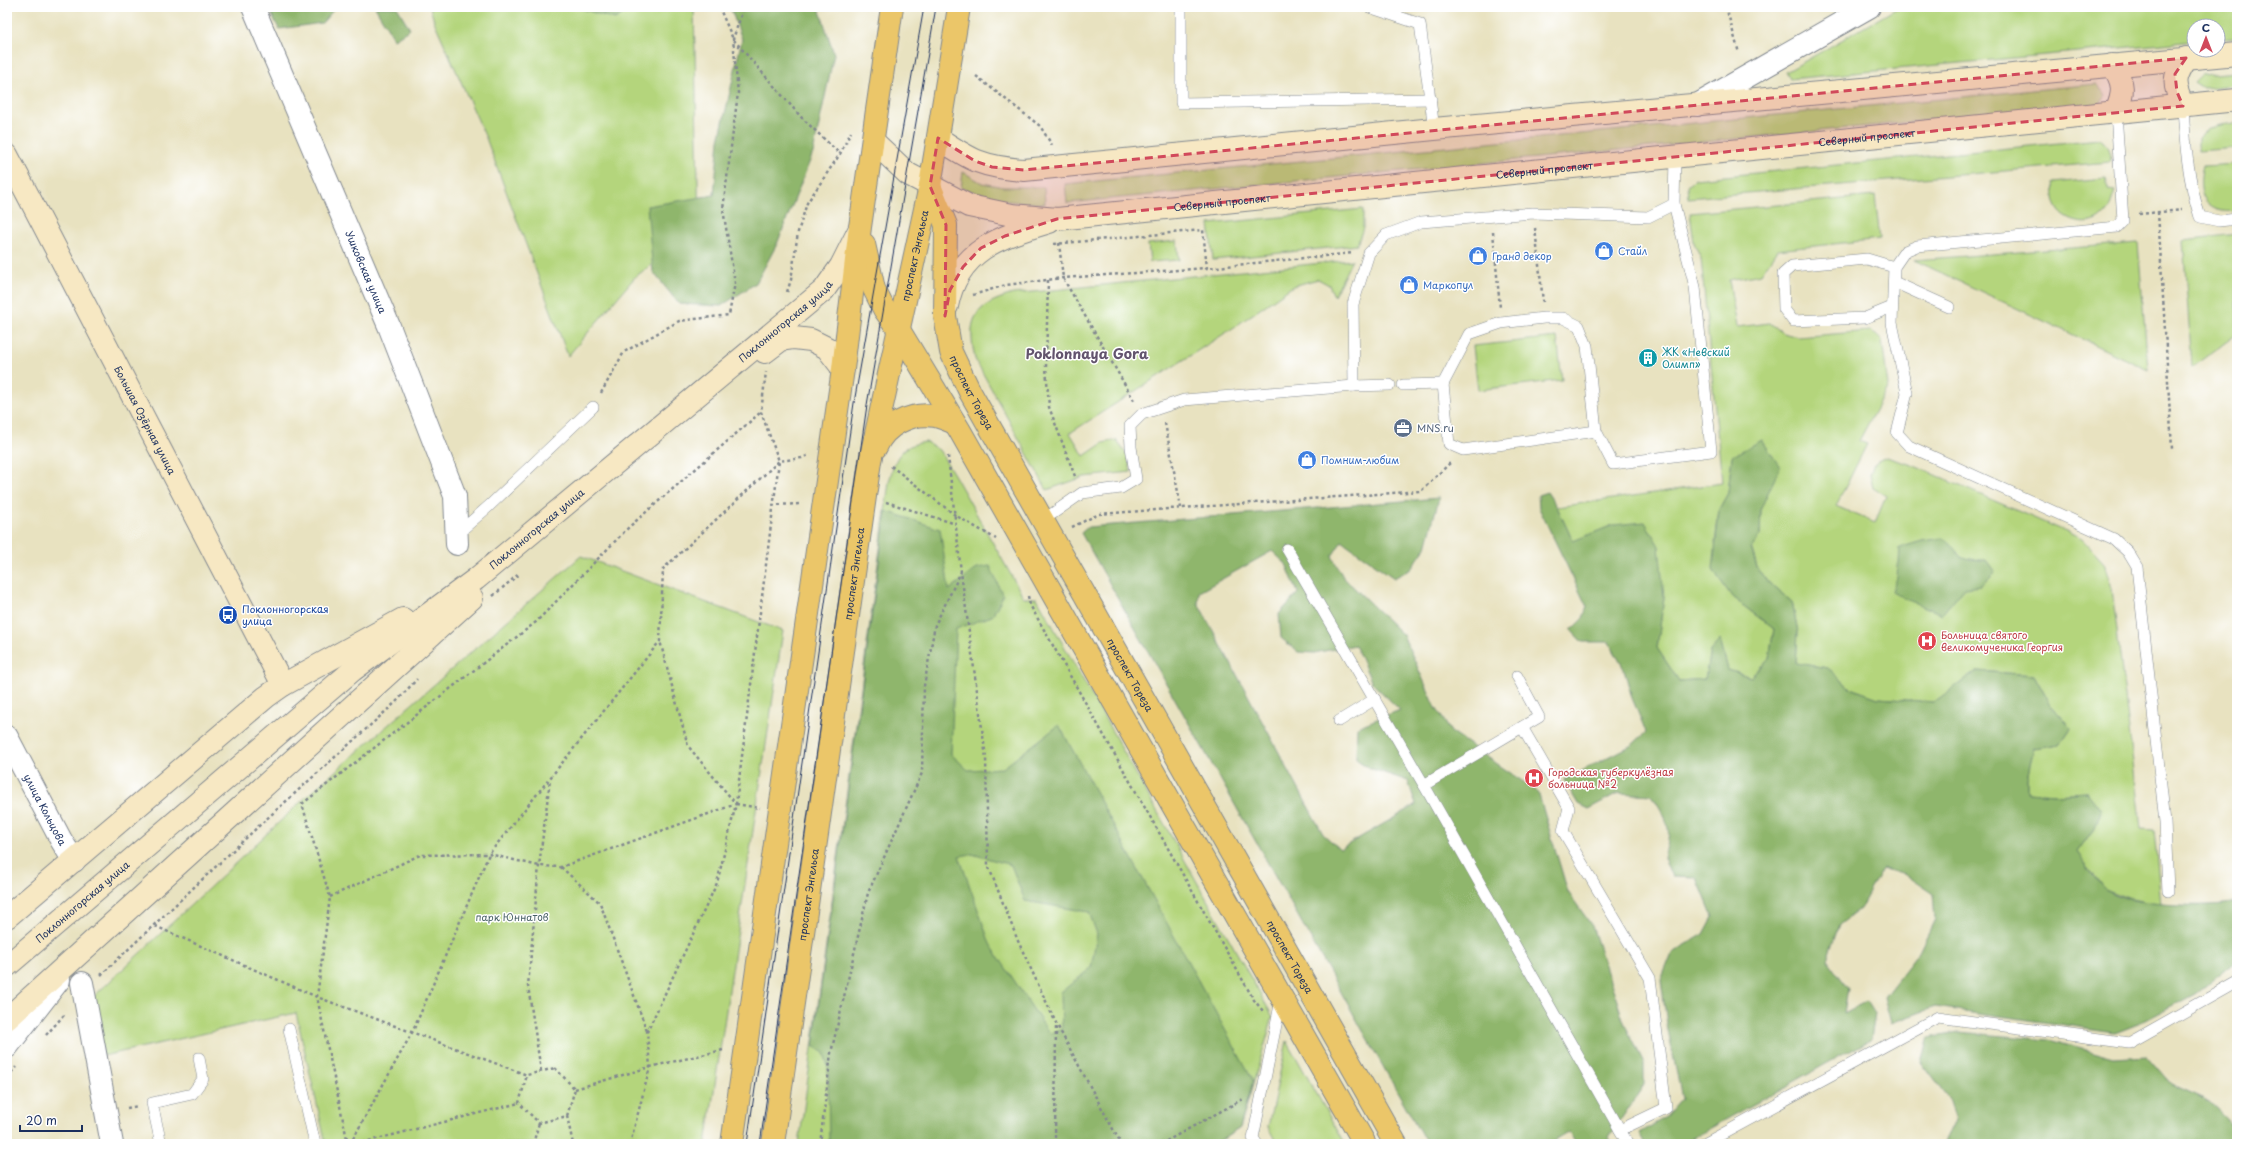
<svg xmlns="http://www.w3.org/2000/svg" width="2244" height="1151" font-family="'Playpen Sans',sans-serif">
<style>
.green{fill:#b4d57c;stroke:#68826d}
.forest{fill:#8fb66c;stroke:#557265;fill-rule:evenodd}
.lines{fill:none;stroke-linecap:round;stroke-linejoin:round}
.lane-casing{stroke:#82888f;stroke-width:12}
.street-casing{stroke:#82888f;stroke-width:24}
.secondary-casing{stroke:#82888f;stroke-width:24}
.primary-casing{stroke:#82888f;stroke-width:24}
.path{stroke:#82888f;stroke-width:2.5;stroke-dasharray:3 3;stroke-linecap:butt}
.lane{stroke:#fff;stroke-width:11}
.street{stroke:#fff;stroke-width:22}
.secondary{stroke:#f7e8c3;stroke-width:22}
.primary{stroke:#ebc669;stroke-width:22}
.tram{stroke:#1b2f5e;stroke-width:1}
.marked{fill:#d1495b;fill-opacity:0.2;stroke:#d1495b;stroke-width:3;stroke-dasharray:8 5;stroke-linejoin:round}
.labels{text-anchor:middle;stroke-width:3;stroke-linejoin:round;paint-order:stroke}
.street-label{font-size:10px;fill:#1b2f5e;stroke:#fff}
.shop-label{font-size:10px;fill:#366cbe;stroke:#fff;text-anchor:start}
.culture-label{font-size:10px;fill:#0d838f;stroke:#fff;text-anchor:start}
.service-label{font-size:10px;fill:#4e5e75;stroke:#fff;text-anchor:start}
.transit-label{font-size:10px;fill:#164399;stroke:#fff;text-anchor:start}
.health-label{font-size:10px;fill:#be3a42;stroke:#fff;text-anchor:start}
.park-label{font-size:10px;fill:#496167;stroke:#fff}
.district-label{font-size:14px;font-weight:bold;fill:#63546e;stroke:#fff}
</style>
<rect width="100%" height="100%" fill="#fff"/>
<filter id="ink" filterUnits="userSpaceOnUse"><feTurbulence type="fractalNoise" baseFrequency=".025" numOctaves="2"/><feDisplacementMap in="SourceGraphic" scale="8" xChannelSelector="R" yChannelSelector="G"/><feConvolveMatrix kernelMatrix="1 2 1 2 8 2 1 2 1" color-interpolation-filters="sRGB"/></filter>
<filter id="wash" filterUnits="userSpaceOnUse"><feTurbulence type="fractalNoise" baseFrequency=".012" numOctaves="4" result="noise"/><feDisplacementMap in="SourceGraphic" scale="16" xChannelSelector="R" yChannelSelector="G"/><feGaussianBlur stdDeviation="0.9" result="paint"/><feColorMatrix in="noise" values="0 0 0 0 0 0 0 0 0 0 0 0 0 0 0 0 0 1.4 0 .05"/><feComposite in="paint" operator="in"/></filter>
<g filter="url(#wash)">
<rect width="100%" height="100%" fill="#e8e2c0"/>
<!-- green -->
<g class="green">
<path d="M 430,7 L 694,7 L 699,229 L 635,277 L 568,356 L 486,138 L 434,21 Z"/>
<path d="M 1899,7 L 2237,7 L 2237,38 L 2218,39 L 2218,26 L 2194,26 L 2194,41 L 1790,79 L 1786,72 Z"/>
<path d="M 2237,72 L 2237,85 L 2203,88 L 2194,82 L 2201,75 Z"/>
<path d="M 2096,84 L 2106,95 L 2099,104 L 1067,203 L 1065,184 Z"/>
<path d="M 2237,123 L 2237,148 L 2198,151 L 2198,138 C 2210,125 2220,125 2237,123 Z"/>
<path d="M 2100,139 C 2108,144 2110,153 2111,162 L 1688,198 L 1687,186 L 1695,179 Z"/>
<path d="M 2237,164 L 2237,211 C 2204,215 2196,194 2203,166 Z"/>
<path d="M 963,172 L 982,183 L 1003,187 L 1044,187 L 1045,204 L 1007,201 L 961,188 Z"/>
<path d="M 2106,178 L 2108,190 L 2115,191 C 2112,199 2110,210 2103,216 C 2090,229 2062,222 2056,205 C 2053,199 2054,190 2053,183 Z"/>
<path d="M 1875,196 L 1880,239 L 1777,250 L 1761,274 L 1729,280 L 1737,327 L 1770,323 L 1783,333 L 1798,337 L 1870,331 L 1876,334 L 1882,340 L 1888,386 L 1859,441 L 1867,444 L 1836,506 L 1875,523 L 1886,496 L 1873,488 L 1870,475 L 1874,463 L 1886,457 L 1912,465 L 2082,539 L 2104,563 L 2112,589 L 2141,829 L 2154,830 L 2161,905 L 2128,898 L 2104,889 L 2077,852 L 2093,830 L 2087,792 L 2055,794 L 2027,792 L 2027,778 L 2034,748 L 2060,744 L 2071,728 L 2050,704 L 2034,675 L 1977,671 L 1934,702 L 1878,698 L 1850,688 L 1828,668 L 1796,663 L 1798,632 L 1792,602 L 1769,583 L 1758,570 L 1751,547 L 1760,535 L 1761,508 L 1767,493 L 1732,456 L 1728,493 L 1719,509 L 1715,544 L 1732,597 L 1774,629 L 1769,658 L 1751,677 L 1728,670 L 1720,641 L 1710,651 L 1705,679 L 1679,681 L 1657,648 L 1664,597 L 1613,525 L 1573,542 L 1557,507 L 1722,483 L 1701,258 L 1694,243 L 1690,213 Z"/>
<path d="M 1363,209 L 1363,228 L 1357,245 L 1213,260 L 1209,224 Z"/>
<path d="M 2237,234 L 2237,334 L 2192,367 L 2183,240 Z"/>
<path d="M 1177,241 L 1179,260 L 1150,262 L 1148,244 Z"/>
<path d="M 2138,243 L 2148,370 L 1914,260 Z"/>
<path d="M 1352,260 L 1334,296 L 1329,285 L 1318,279 L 1293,286 L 1230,330 L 1070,433 L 1084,456 L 1103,443 L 1116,440 L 1128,456 L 1131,472 L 1084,477 L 1047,490 L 975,359 C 967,320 972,306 1013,294 Z"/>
<path d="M 1557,337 L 1562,380 L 1478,390 L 1473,346 Z"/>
<path d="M 926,442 L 939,450 L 955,476 L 1024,598 L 1037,598 L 1273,1017 L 1240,1128 L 1215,1144 L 799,1144 L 889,482 C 895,459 899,445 926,442 Z"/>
<path d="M 581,556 L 783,631 L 706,1144 L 326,1144 L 296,1013 L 103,1056 L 91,999 L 307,796 Z"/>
<path d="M 1287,1041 L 1345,1144 L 1277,1144 L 1268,1127 Z"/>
</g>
<!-- forest -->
<g class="forest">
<path d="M 268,7 L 336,7 L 322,23 L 279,29 Z"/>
<path d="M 375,7 L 397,7 L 410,29 L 394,39 Z"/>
<path d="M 575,7 L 635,7 L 615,19 Z"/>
<path d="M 730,7 L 821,7 L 820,11 L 834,54 L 813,153 L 777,244 L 756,283 L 721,306 L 679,304 L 653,272 L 647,206 L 714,195 L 719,140 L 742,39 Z"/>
<path d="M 1762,440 L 1780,467 L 1761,508 L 1760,535 L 1751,548 L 1758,570 L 1769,583 L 1792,602 L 1798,632 L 1796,663 L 1828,668 L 1850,688 L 1878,698 L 1934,702 L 1977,671 L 2034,675 L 2050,704 L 2071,728 L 2060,744 L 2034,748 L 2027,778 L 2027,792 L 2055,794 L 2087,792 L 2101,810 L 2093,830 L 2077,852 C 2084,861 2096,882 2105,889 C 2129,907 2207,908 2237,902 L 2237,960 L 2195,994 L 2146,1020 L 2115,1032 L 1935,1007 L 1891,1023 L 1884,997 L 1919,952 L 1935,919 L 1933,894 L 1905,875 L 1882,868 L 1860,909 L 1839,925 L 1827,960 L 1848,989 L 1844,1013 L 1867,1001 L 1875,1014 L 1871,1039 L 1682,1144 L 1646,1144 L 1640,1133 L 1664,1118 L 1682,1098 L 1668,1031 L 1661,980 L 1672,953 L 1704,934 L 1713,917 L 1697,878 L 1672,877 L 1664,858 C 1673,827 1668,821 1652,795 L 1619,793 L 1588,809 L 1578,804 L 1564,780 L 1632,745 L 1646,732 L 1632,698 L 1624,669 L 1609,642 L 1582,642 L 1571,630 L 1583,618 L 1587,607 L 1539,508 L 1538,495 L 1547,492 L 1557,507 L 1573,541 L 1613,525 L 1645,522 L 1659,546 L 1664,597 L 1657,648 L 1679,681 L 1705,679 L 1710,651 L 1720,640 L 1728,670 L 1751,677 L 1769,658 L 1774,629 L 1732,597 L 1713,570 L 1719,509 L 1728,493 L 1732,456 Z"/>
<path d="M 1439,498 L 1426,547 L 1411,569 L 1394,578 L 1342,541 L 1332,556 L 1343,577 L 1403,635 L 1435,706 L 1451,732 L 1538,792 L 1568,892 L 1592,926 L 1625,1025 L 1644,1063 L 1644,1085 L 1609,1137 L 1612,1144 L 1576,1144 L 1569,1132 L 1549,1144 L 1427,1144 L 1081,533 L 1088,527 ZM 1272,551 L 1286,564 L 1298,593 L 1279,614 L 1281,638 L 1298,652 L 1314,653 L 1355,645 L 1372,683 L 1400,710 L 1357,727 L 1356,759 L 1369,768 L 1408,781 L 1416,805 L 1340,849 L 1323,834 L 1198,603 L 1199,592 Z"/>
<path d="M 886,511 L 940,529 L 949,590 L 977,568 L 990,566 L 1003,596 L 992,616 L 956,629 L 951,754 L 968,770 L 1003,768 L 1059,725 L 1253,1081 L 1240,1128 L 1215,1144 L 829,1144 L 828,1067 L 824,1053 L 813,1046 ZM 972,854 L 1011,865 L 1025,901 L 1089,912 L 1097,934 L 1091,968 L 1061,992 L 1062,1030 L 1049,1033 L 990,944 L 959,856 Z"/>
<path d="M 1942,538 C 1950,541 1952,547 1958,553 C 1965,560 1977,560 1986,560 L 1995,572 L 1981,586 L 1964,588 L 1942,614 L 1908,600 L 1892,591 L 1897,578 L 1899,548 L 1922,541 Z"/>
<path d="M 1959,1032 L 2049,1040 L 2114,1058 L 2147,1056 L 2171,1084 L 2205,1099 L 2226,1119 L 2237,1134 L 2237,1144 L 1944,1144 L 1956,1120 L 1949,1099 L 1921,1062 L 1928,1037 Z"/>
</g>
</g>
<g filter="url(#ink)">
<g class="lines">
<!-- lane casing -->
<g class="lane-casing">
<g id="lane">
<path d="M 1181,7 L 1181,103 L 1431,99"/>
<path d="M 1369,7 L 1420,24 L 1434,129"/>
<path d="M 2183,106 C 2185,144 2188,180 2200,217 L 2219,221 L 2237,219"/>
<path d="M 2116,112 L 2123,221 L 2117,227 L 1917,246 L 1905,251 L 1894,267 L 1892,323 L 1907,393 L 1897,433 L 1909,446 L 2114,539 L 2128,552 L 2137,567 L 2165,822 L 2168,891"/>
<path d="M 1894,282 L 1949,307"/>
<path d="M 1892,307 L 1865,318 L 1793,321 L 1784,309 L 1783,274 L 1792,266 L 1867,259 L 1894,267"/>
<path d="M 1443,384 L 1469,334 L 1501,323 L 1544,318 L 1563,318 L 1579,326 L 1587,346 L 1596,431"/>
<path d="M 1403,385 L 1443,384 L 1449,444 L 1463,450 L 1596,431 L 1613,464 L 1711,451 L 1695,287 L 1674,204 L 1675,157"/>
<path d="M 1354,386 L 1353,304 L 1369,253 L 1386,235 L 1421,222 L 1533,213 L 1648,217 L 1674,204"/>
<path d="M 1042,521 L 1082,493 L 1121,488 L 1136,479 L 1131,447 L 1130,426 L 1142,414 L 1184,400 L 1354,386 L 1390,385"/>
<path d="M 457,534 L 489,506 L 593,407"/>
<path d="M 1287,549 L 1424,785 L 1628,1144"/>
<path d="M 1339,721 L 1375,699"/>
<path d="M 1522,727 L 1569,808 L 1563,831 L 1650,978 L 1666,1108 L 1620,1130"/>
<path d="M 1424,785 L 1539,717 L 1517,676"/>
<path d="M 289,1029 L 315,1144"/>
<path d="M 161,1144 L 152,1103 L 192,1094 L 203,1079 L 199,1058"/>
<path d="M 1257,1144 L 1253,1138 L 1281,1000"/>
<path d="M 1704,1144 L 1938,1017 L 2129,1043 L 2237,982"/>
</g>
</g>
<!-- street casing -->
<g class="street-casing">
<g id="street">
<path id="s1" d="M 253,7 L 389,326 L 455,496 L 457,544"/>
<path d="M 1697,105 L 1869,7"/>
<path id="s2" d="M 7,737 L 61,840 L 74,861"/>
<path d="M 82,983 L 112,1144"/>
<path d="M 7,1047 L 59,980"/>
</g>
</g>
<!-- secondary casing -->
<g class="secondary-casing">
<g id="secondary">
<path d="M 2112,65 C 2125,83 2124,93 2116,112"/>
<path d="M 2183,106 C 2173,83 2172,79 2186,58"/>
<path d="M 938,138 C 972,161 983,167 1024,170 L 1434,129 L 2237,54"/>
<path id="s3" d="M 873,141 L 908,174 L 969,206 L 1012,215 L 1057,219 L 2237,100"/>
<path id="s4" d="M 7,155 L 283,685"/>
<path d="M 947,306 C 958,249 1000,237 1049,222"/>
<path d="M 765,352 L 781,340 L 794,338 L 811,340 L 827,348 L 843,369"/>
<path d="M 7,917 L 266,697 L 283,685 L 403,619"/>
<path id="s5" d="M 7,966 L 353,670 L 476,579 L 824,290 L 841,266 L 859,230"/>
<path d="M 7,1019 L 472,598"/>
</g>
</g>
<!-- primary casing -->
<g class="primary-casing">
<g id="primary">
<path id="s6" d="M 930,186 L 946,225 L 945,316 L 951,352 L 970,392 L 1396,1144"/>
<path d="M 864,244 L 874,289 L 884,309 L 899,330 L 960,431 L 1365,1144"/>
<path d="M 876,447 C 885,425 911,412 935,416 C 941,417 949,421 955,423"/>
<path d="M 732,1144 L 843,369 L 860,227 L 892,7"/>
<path id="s7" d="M 773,1144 L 870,461 L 930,186 L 959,7"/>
</g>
</g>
<!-- path -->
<g class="path">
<path d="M 719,7 L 733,39 L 801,117 L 840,154"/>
<path d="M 1726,7 L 1739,53"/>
<path d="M 976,76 L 1040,126 L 1052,145"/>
<path d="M 2158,212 L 2172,449"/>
<path d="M 2139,214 L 2182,210"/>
<path d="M 1535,228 L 1543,302"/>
<path d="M 1493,232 L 1500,308"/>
<path d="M 1059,243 L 1063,278 L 1135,402"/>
<path d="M 1054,244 L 1203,230 L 1207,268"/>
<path d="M 1048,280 L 1046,367 L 1049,407 L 1076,479"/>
<path d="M 787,292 L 791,280 L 798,232 L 807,203 L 840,154 L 851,132"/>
<path d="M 973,295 L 1006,285 L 1063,278 L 1207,268 L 1353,253"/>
<path d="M 601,393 L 624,352 L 679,321 L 729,315 L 735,283 L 723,209 L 738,93 L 733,39 L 744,7"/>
<path d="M 1165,423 L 1181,508"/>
<path d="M 948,456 L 961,572 L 986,758 L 988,865 L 1018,941 L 1056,1023 L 1121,1144"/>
<path d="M 891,466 L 955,515 L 996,539"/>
<path d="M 886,502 L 956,524"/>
<path d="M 772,505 L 802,504"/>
<path d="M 1072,527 L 1099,514 L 1421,491 L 1451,462"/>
<path d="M 493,596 L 520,573"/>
<path d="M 1028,596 L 1030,605 L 1254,1000 L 1263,1011"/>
<path d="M 736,804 L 760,808"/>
<path d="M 561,867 L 600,903 L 647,1031"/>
<path d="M 330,897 L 420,855 L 489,854 L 539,866 L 561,867 L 736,804 L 688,746 L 660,641"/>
<path d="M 155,926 L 317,997 L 527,1075"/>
<path d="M 101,975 L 262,823 L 396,702 L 417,679"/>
<path d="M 46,1035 L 65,1014"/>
<path d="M 555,1068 L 575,1089 L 567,1116 L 539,1123 L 519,1103 L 527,1075 Z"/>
<path d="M 541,1071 L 528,986 L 539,866 L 550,780"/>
<path d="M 7,1077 L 16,1067"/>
<path d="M 575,1089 L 650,1067 L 723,1050"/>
<path d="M 127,1108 L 138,1106"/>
<path d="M 567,1116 L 573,1144"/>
<path d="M 348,1144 L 317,997 L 330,897 L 302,804 L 536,622 L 629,527 L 761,412"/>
<path d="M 350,1144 L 413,1031 L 489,854 L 660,641 L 663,569 L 779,461 L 802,458 L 809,455"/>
<path d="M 357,1144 L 519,1103"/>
<path d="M 533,1144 L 539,1123"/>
<path d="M 630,1144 L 650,1067 L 647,1032 L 717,883 L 736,804 L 779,461 L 761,412 L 766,372"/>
<path d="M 820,1144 L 831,1053 L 868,893 L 922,773 L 924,686 L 935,625 L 961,572"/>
<path d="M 1055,1144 L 1056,1025"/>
<path d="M 1161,1144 L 1245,1098"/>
</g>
<!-- lane -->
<use href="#lane" class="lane"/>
<!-- street -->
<use href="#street" class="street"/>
<!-- secondary -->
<use href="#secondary" class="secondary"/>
<!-- primary -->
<use href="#primary" class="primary"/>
<!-- tram -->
<g class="tram">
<path d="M 747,1144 L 854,403 L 924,7"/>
<path d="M 760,1144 L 867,405 L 936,7"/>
</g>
</g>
</g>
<!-- marked area -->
<path class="marked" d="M 2186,58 L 2175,74 L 2177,92 L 2183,106 L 1057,219 L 1005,236 L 981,248 L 963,267 L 950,290 L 945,316 L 946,225 L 930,186 L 938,138 L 975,161 L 992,167 L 1024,170 Z"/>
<!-- icons -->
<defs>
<g id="shop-disc" transform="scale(1)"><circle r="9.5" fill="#3f7fe0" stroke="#fff"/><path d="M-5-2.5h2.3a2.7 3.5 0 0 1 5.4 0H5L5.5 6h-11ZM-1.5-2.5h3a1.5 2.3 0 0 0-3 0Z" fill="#fff"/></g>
<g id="building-disc" transform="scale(1)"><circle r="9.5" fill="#0f9aa8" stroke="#fff"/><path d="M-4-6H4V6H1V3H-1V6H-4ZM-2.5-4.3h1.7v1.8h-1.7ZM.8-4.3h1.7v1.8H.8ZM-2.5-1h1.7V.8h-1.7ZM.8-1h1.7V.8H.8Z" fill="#fff"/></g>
<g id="office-disc" transform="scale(1)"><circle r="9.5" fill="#5c6f8a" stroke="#fff"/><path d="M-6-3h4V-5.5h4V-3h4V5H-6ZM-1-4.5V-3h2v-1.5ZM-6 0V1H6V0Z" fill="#fff"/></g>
<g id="bus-disc" transform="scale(1)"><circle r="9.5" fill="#1a4fb4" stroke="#fff"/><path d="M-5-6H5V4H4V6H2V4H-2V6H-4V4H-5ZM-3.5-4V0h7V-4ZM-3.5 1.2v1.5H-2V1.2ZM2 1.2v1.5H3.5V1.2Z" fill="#fff"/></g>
<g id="hospital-disc" transform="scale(1)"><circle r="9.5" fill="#e0444e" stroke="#fff"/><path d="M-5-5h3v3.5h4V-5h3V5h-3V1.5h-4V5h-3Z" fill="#fff"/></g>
</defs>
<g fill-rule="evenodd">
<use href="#shop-disc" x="1604" y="251"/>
<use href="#shop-disc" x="1478" y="256"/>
<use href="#shop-disc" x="1409" y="285"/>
<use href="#building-disc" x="1648" y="358"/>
<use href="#office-disc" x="1403" y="428"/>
<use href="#shop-disc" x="1307" y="460"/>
<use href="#bus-disc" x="228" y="615"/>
<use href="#hospital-disc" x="1927" y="641"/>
<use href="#hospital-disc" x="1534" y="778"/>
</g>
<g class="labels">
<!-- street labels -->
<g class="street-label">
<text dy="4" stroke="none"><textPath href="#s3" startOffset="1020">Северный проспект</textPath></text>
<text dy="4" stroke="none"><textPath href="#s3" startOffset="696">Северный проспект</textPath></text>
<text dy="4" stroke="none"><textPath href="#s3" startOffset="372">Северный проспект</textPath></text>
<text dy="4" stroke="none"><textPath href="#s7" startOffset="900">проспект Энгельса</textPath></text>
<text dy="4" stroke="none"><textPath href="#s1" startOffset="288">Ушковская улица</textPath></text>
<text dy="4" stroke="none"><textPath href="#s5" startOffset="1011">Поклонногорская улица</textPath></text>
<text dy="4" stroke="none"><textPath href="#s6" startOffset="215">проспект Тореза</textPath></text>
<text dy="4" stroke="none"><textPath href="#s4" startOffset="299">Большая Озёрная улица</textPath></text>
<text dy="4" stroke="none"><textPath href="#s5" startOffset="687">Поклонногорская улица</textPath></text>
<text dy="4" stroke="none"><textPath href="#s7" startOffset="576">проспект Энгельса</textPath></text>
<text dy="4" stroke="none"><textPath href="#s6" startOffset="539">проспект Тореза</textPath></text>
<text dy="4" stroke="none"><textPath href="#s2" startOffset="82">улица Кольцова</textPath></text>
<text dy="4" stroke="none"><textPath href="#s7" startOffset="252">проспект Энгельса</textPath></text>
<text dy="4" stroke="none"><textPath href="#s5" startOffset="99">Поклонногорская улица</textPath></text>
<text dy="4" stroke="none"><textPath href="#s6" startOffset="863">проспект Тореза</textPath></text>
</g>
<!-- shop labels -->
<g class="shop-label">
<text x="1618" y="255">Стайл</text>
<text x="1492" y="260">Гранд декор</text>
<text x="1423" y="289">Маркопул</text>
<text x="1321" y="464">Помним-любим</text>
</g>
<!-- culture labels -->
<g class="culture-label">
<text x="1662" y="356">ЖК «Невский<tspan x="1662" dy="12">Олимп»</tspan></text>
</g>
<!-- service labels -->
<g class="service-label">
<text x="1417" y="432">MNS.ru</text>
</g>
<!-- transit labels -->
<g class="transit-label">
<text x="242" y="613">Поклонногорская<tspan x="242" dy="12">улица</tspan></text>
</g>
<!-- health labels -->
<g class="health-label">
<text x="1941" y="639">Больница святого<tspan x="1941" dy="12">великомученика Георгия</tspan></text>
<text x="1548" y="776">Городская туберкулёзная<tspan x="1548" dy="12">больница №2</tspan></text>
</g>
<!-- park labels -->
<g class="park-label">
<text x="512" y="921">парк Юннатов</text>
</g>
<!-- district labels -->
<g class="district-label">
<text x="1087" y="359">Poklonnaya Gora</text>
</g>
</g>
<!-- margin -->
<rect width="2244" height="1151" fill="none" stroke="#fff" stroke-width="24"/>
<!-- north arrow -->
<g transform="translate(2206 38)"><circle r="19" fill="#ffffff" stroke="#a4acbf"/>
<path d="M0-3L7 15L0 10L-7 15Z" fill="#d1495b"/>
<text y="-6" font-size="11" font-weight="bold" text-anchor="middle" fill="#1b2f5e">С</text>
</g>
<!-- scale -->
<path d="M20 1125v6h62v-6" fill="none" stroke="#1b2f5e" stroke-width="2"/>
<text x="26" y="1125" font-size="12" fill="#1b2f5e" stroke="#ffffff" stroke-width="3" paint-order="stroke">20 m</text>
</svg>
